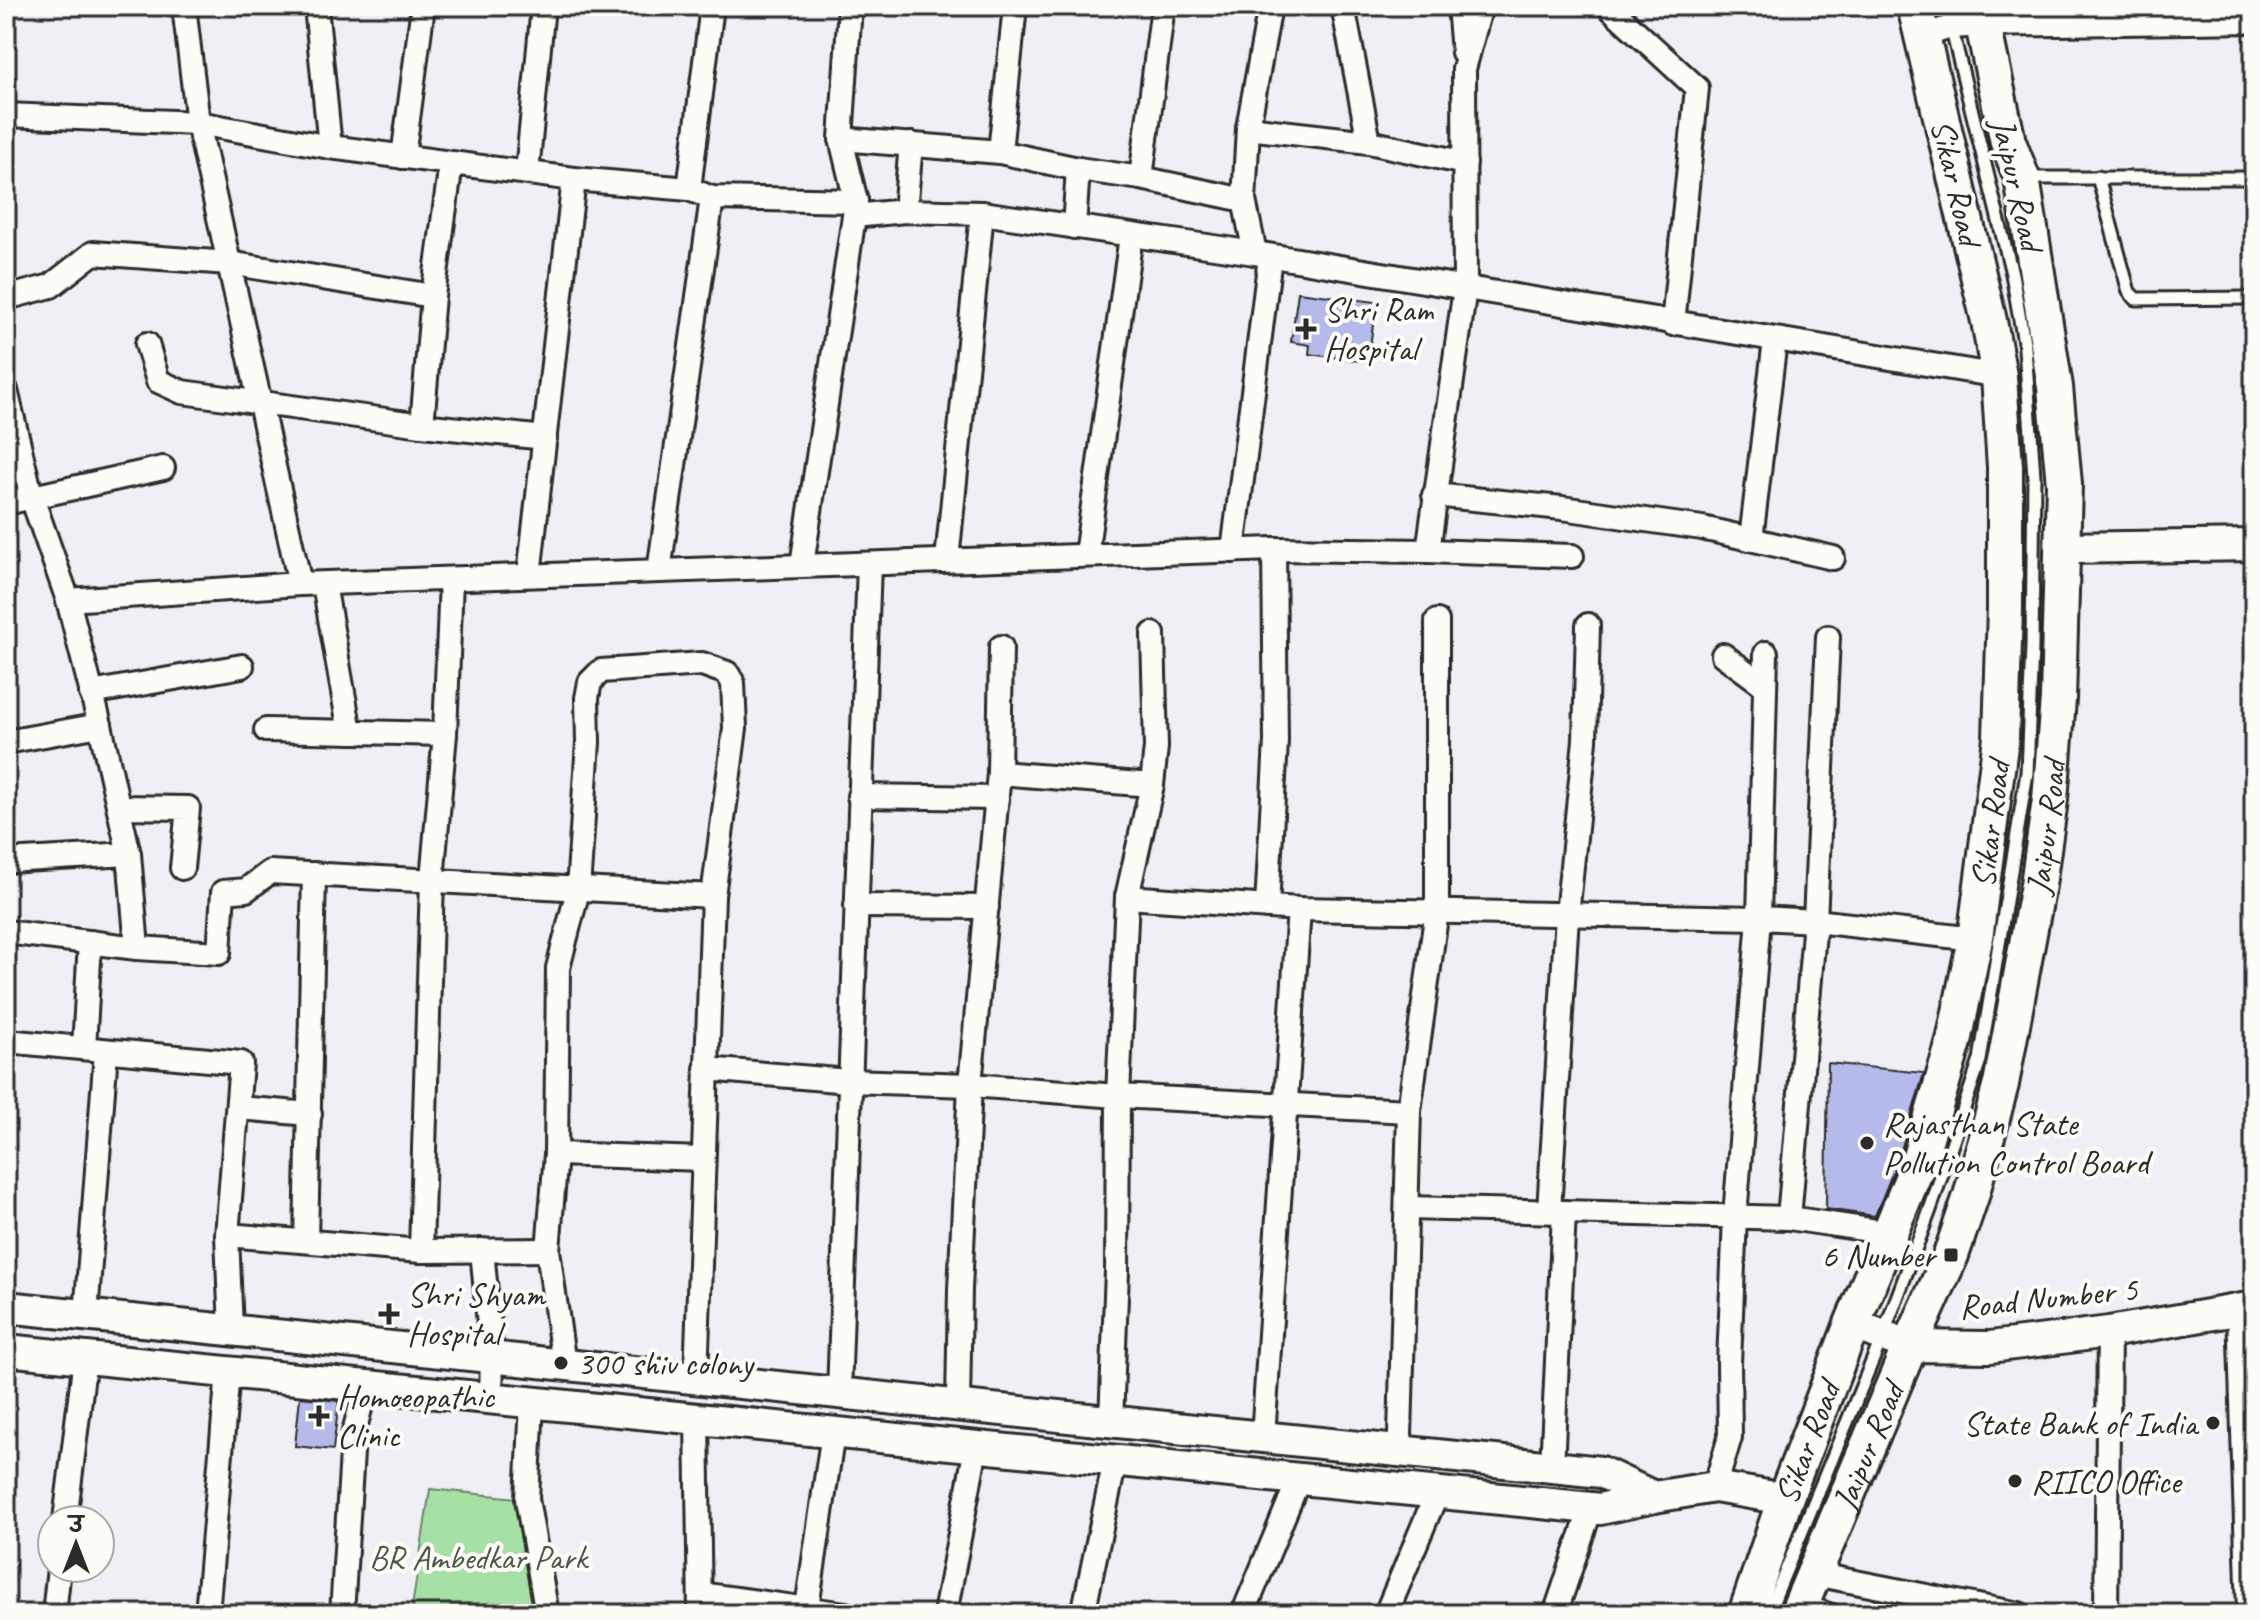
<svg xmlns="http://www.w3.org/2000/svg" width="2260" height="1620" font-family="Caveat,'Playpen Sans Deva',sans-serif">
<style>
.green{fill:#a7e0a4;stroke:#698668;stroke-width:2}
.building{fill:#b5baeb;stroke:#2b2b2b;stroke-width:2}
.lines{fill:none;stroke-linecap:round;stroke-linejoin:round}
.lane-casing{stroke:#2b2b2b;stroke-width:17}
.street-casing{stroke:#2b2b2b;stroke-width:28}
.secondary-casing{stroke:#2b2b2b;stroke-width:36}
.primary-casing{stroke:#2b2b2b;stroke-width:40}
.lane{stroke:#fdfcf7;stroke-width:11}
.street{stroke:#fdfcf7;stroke-width:22}
.secondary{stroke:#fdfcf7;stroke-width:30}
.primary{stroke:#fdfcf7;stroke-width:34}
.poi-dot{fill:#2b2b2b;stroke:#fdfcf7;stroke-width:3}
.labels{text-anchor:middle;stroke-width:8;stroke-linejoin:round;paint-order:stroke}
.street-label{font-size:34px;fill:#2b2b2b;stroke:#fdfcf7}
.poi-label{font-size:34px;fill:#2b2b2b;stroke:#fdfcf7;text-anchor:start}
.park-label{font-size:34px;fill:#4a5849;stroke:#fdfcf7}
</style>
<rect width="100%" height="100%" fill="#efeff5"/>
<filter id="ink" filterUnits="userSpaceOnUse"><feTurbulence type="fractalNoise" baseFrequency=".0125" numOctaves="2"/><feDisplacementMap in="SourceGraphic" scale="16" xChannelSelector="R" yChannelSelector="G"/><feConvolveMatrix kernelMatrix="1 2 1 2 8 2 1 2 1" color-interpolation-filters="sRGB"/></filter>
<g filter="url(#ink)">
<!-- green -->
<path class="green" d="M 430,1489 L 527,1499 L 547,1614 L 411,1614 Z"/>
<!-- building -->
<g class="building">
<path d="M 1298,292 L 1376,302 L 1368,362 L 1309,354 L 1310,345 L 1291,342 Z"/>
<path d="M 1828,1063 L 1924,1073 L 1899,1157 L 1875,1216 L 1826,1209 Z"/>
<path d="M 300,1397 L 339,1401 L 333,1450 L 295,1446 Z"/>
</g>
<g class="lines">
<!-- lane casing -->
<g class="lane-casing">
<g id="lane">
<path d="M 2098,177 L 2129,292 L 2136,299 L 2254,298"/>
<path d="M 2027,178 L 2254,178"/>
<path d="M 1807,1602 L 1843,1614"/>
<path d="M 1768,1614 L 1883,1335 L 1930,1210 L 1980,1060 L 2027,773 L 2032,647 L 2034,476 L 2025,348 L 2012,274 L 1946,6"/>
</g>
</g>
<!-- street casing -->
<g class="street-casing">
<g id="street">
<path d="M 184,6 L 198,123 L 300,584"/>
<path d="M 316,6 L 330,147"/>
<path d="M 850,6 L 841,139 L 856,201"/>
<path d="M 1343,6 L 1369,142"/>
<path d="M 1459,6 L 1463,52"/>
<path d="M 1608,6 L 1697,88 L 1673,324"/>
<path d="M 1922,36 L 1951,27 L 1983,25 L 2254,21"/>
<path d="M 6,115 L 198,123 L 330,147 L 574,179 L 689,189 L 712,198 L 856,201 L 854,216 L 905,211 L 982,213 L 1255,253 L 1999,376"/>
<path d="M 1248,128 L 1369,142 L 1465,163"/>
<path d="M 841,139 L 1000,152 L 1078,169 L 1141,178 L 1244,200"/>
<path d="M 1000,152 L 1015,6"/>
<path d="M 403,157 L 423,6"/>
<path d="M 527,172 L 543,6"/>
<path d="M 1141,178 L 1163,6"/>
<path d="M 689,189 L 712,6"/>
<path d="M 905,211 L 911,144"/>
<path d="M 1074,227 L 1078,169"/>
<path d="M 1255,253 L 1244,200 L 1248,128 L 1270,6"/>
<path d="M 6,298 L 51,286 L 93,253 L 229,263 L 433,296"/>
<path d="M 147,344 L 158,381 L 182,392 L 422,425 L 545,438"/>
<path d="M 6,390 L 31,495 L 68,600 L 100,725 L 129,854 L 137,948 L 6,932"/>
<path d="M 422,425 L 433,296 L 451,163"/>
<path d="M 1434,495 L 1562,508 L 1702,528 L 1833,558"/>
<path d="M 6,503 L 163,468"/>
<path d="M 1751,539 L 1775,340"/>
<path d="M 1233,551 L 1270,257"/>
<path d="M 1428,551 L 1465,288 L 1464,69 L 1481,6"/>
<path d="M 1086,555 L 1131,236"/>
<path d="M 947,560 L 982,213"/>
<path d="M 802,565 L 854,216"/>
<path d="M 659,571 L 712,198"/>
<path d="M 529,575 L 574,179"/>
<path d="M 324,584 L 350,732"/>
<path d="M 68,600 L 300,584 L 1274,549 L 1428,551 L 1572,556"/>
<path d="M 1723,655 L 1765,686"/>
<path d="M 91,693 L 242,666"/>
<path d="M 266,730 L 445,734"/>
<path d="M 6,742 L 100,725"/>
<path d="M 999,773 L 1152,785"/>
<path d="M 859,796 L 997,798"/>
<path d="M 119,807 L 188,808 L 182,868"/>
<path d="M 6,861 L 129,854"/>
<path d="M 1127,897 L 1299,909 L 1759,918 L 1815,921 L 1975,939"/>
<path d="M 856,906 L 987,907"/>
<path d="M 1267,907 L 1276,741 L 1274,549"/>
<path d="M 137,948 L 219,953 L 223,892 L 246,890 L 270,872 L 713,896"/>
<path d="M 6,1041 L 241,1063 L 227,1235 L 231,1330"/>
<path d="M 84,1048 L 90,942"/>
<path d="M 706,1069 L 849,1081 L 970,1085 L 1118,1096 L 1409,1111"/>
<path d="M 238,1108 L 310,1114"/>
<path d="M 556,1154 L 703,1159"/>
<path d="M 1407,1208 L 1789,1218 L 1890,1233"/>
<path d="M 1549,1211 L 1567,915 L 1585,740 L 1588,625"/>
<path d="M 1789,1218 L 1815,921 L 1828,637"/>
<path d="M 227,1235 L 421,1251 L 548,1250"/>
<path d="M 306,1241 L 314,874"/>
<path d="M 482,1250 L 492,1356 L 491,1399"/>
<path d="M 421,1251 L 432,880 L 445,734 L 451,579"/>
<path d="M 2239,1310 L 2249,1614"/>
<path d="M 86,1315 L 106,1051"/>
<path d="M 564,1365 L 548,1250 L 556,1154 L 558,968 L 578,890 L 588,742 L 587,698 L 590,682 L 601,671 L 702,664 L 727,673 L 733,683 L 735,728 L 713,896 L 696,1378"/>
<path d="M 839,1393 L 869,564"/>
<path d="M 532,1403 L 527,1499 L 547,1614"/>
<path d="M 958,1405 L 960,1289 L 970,1085 L 999,773 L 1001,647"/>
<path d="M 697,1419 L 700,1614"/>
<path d="M 1111,1421 L 1117,1271 L 1118,1096 L 1127,897 L 1152,785 L 1156,747 L 1153,634"/>
<path d="M 1263,1437 L 1299,909"/>
<path d="M 1403,1452 L 1400,1435 L 1409,1111 L 1437,910 L 1437,621"/>
<path d="M 1552,1467 L 1564,1212"/>
<path d="M 1715,1487 L 1730,1437 L 1729,1363 L 1735,1216 L 1759,918 L 1766,653"/>
<path d="M 65,1520 L 85,1358"/>
<path d="M 1814,1574 L 2019,1614"/>
<path d="M 700,1594 L 846,1614"/>
<path d="M 54,1614 L 59,1568"/>
<path d="M 207,1614 L 228,1372"/>
<path d="M 342,1614 L 353,1436 L 366,1386"/>
<path d="M 806,1614 L 833,1433"/>
<path d="M 945,1614 L 976,1447"/>
<path d="M 1083,1614 L 1115,1461"/>
<path d="M 1243,1614 L 1299,1479"/>
<path d="M 1386,1614 L 1437,1493"/>
<path d="M 1555,1614 L 1591,1508"/>
<path d="M 2106,1614 L 2109,1332"/>
</g>
</g>
<!-- secondary casing -->
<g class="secondary-casing">
<g id="secondary">
<path d="M 2063,548 L 2254,545"/>
<path d="M 6,1307 L 1601,1472 L 1654,1497"/>
<path d="M 1852,1324 L 1910,1346 L 1990,1347 L 2109,1332 L 2254,1307"/>
<path d="M 6,1350 L 1591,1508 L 1600,1509 L 1654,1497 L 1715,1487 L 1785,1499"/>
</g>
</g>
<!-- primary casing -->
<g class="primary-casing">
<g id="primary">
<path id="s1" d="M 1746,1614 L 1785,1499 L 1852,1324 L 1918,1164 L 1954,1042 L 1975,939 L 2001,738 L 2005,608 L 2005,467 L 1999,376 L 1989,321 L 1915,6"/>
<path id="s2" d="M 1797,1614 L 1910,1346 L 1951,1255 L 1971,1196 L 2001,1084 L 2038,885 L 2050,800 L 2058,699 L 2064,484 L 2055,387 L 2022,178 L 2008,142 L 1979,6"/>
</g>
</g>
<!-- lane -->
<use href="#lane" class="lane"/>
<!-- street -->
<use href="#street" class="street"/>
<!-- secondary -->
<use href="#secondary" class="secondary"/>
<!-- primary -->
<use href="#primary" class="primary"/>
</g>
</g>
<!-- markers -->
<g class="poi-dot">
<path d="M1302 317h8v8h8v8h-8v8h-8v-8h-8v-8h8z"/>
<circle cx="1867" cy="1143" r="8"/>
<rect x="1943" y="1247" width="16" height="16" rx="4"/>
<path d="M385 1302h8v8h8v8h-8v8h-8v-8h-8v-8h8z"/>
<circle cx="561" cy="1363" r="8"/>
<path d="M315 1404h8v8h8v8h-8v8h-8v-8h-8v-8h8z"/>
<circle cx="2213" cy="1423" r="8"/>
<circle cx="2015" cy="1481" r="8"/>
</g>
<g class="labels">
<!-- street labels -->
<g class="street-label">
<text transform="translate(1957 182) rotate(77)" y="12">Sikar Road</text>
<text transform="translate(2018 184) rotate(77)" y="12">Jaipur Road</text>
<text dy="12" stroke="none"><textPath href="#s1" startOffset="830">Sikar Road</textPath></text>
<text dy="12" stroke="none"><textPath href="#s2" startOffset="830">Jaipur Road</textPath></text>
<text transform="translate(2048 1297) rotate(-6)" y="12">Road Number 5</text>
<text dy="12" stroke="none"><textPath href="#s1" startOffset="182">Sikar Road</textPath></text>
<text dy="12" stroke="none"><textPath href="#s2" startOffset="182">Jaipur Road</textPath></text>
</g>
<!-- poi labels -->
<g class="poi-label">
<text x="1324" y="321">Shri Ram<tspan x="1324" dy="39">Hospital</tspan></text>
<text x="1883" y="1135">Rajasthan State<tspan x="1883" dy="39">Pollution Control Board</tspan></text>
<text x="1935" y="1267" text-anchor="end">6 Number</text>
<text x="407" y="1306">Shri Shyam<tspan x="407" dy="39">Hospital</tspan></text>
<text x="577" y="1375">300 shiv colony</text>
<text x="337" y="1408">Homoeopathic<tspan x="337" dy="39">Clinic</tspan></text>
<text x="2197" y="1435" text-anchor="end">State Bank of India</text>
<text x="2031" y="1493">RIICO Office</text>
</g>
<!-- park labels -->
<g class="park-label">
<text x="478" y="1569">BR Ambedkar Park</text>
</g>
</g>
<!-- margin -->
<rect width="2260" height="1620" fill="none" stroke="#fdfcf7" stroke-width="32"/>
<rect x="16" y="16" width="2228" height="1588" fill="none" stroke="#2b2b2b" stroke-width="3" filter="url(#ink)"/>
<!-- north arrow -->
<g transform="translate(76 1544)"><circle r="38" fill="#fdfcf7" stroke="#a9a8a5" stroke-width="2"/>
<path d="M0-6L14 30L0 20L-14 30Z" fill="#2b2b2b"/>
<text y="-12" font-size="22" font-weight="bold" text-anchor="middle" fill="#2b2b2b">उ</text>
</g>
</svg>
